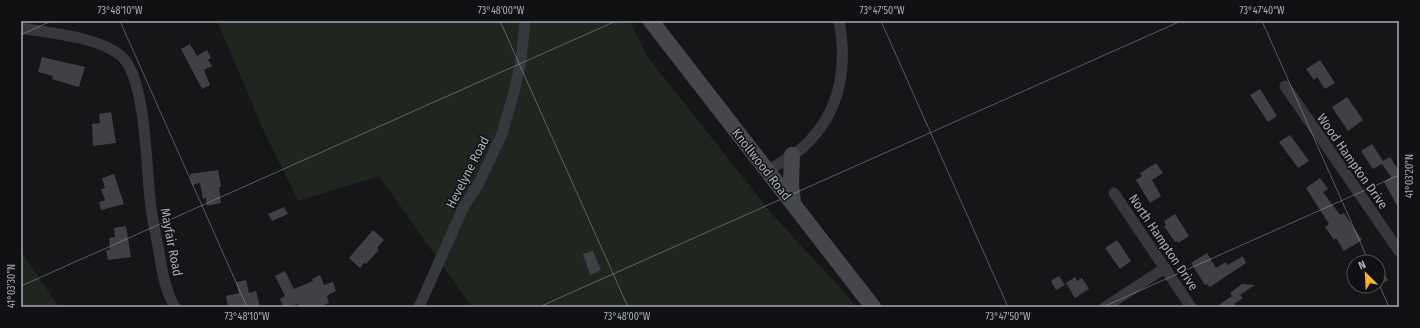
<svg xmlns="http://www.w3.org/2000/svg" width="1420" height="328" font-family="'Fira Sans Condensed',sans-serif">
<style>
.green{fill:#1e261f}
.building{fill:#404145}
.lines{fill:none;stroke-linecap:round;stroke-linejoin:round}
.minor{stroke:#37383d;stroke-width:11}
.secondary{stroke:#45474d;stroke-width:16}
.ticks{fill:none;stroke:#a8adb8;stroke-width:1;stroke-opacity:0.45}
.labels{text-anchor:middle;stroke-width:3;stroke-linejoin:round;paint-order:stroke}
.street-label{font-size:13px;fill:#a8adb8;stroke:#111113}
.neatline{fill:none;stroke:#a8adb8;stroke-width:1.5}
.ticks-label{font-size:10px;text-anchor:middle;fill:#a8adb8}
</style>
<rect width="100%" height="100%" fill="#161618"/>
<!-- green -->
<g class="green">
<path d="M 217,21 L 630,21 L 647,56 L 772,214 L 845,293 L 856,307 L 472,307 L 379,176 L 298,201 L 262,127 Z"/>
<path d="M 21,251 L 59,307 L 21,307 Z"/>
</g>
<!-- building -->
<g class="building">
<path d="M 190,44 L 197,56 L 207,50 L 211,58 L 208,60 L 212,66 L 204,70 L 210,85 L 202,89 L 181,49 Z"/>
<path d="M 42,57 L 85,67 L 79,87 L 52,79 L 53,76 L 38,72 Z"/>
<path d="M 1320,60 L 1335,83 L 1325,89 L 1317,77 L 1314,80 L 1306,69 Z"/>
<path d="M 1260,89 L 1277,116 L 1268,122 L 1250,95 Z"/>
<path d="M 1347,97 L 1363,120 L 1348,131 L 1332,107 Z"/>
<path d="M 111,112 L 116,143 L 93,146 L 92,124 L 100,123 L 99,114 Z"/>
<path d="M 1290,135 L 1309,161 L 1298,168 L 1279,142 Z"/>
<path d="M 1372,144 L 1383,161 L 1390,157 L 1399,171 L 1399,209 L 1384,182 L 1391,177 L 1382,164 L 1373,169 L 1361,151 Z"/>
<path d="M 1156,163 L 1163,173 L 1152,180 L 1161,196 L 1150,203 L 1136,180 L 1142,176 L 1140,173 Z"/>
<path d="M 218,170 L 221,187 L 219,187 L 221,203 L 207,206 L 206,198 L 203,199 L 200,183 L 192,185 L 190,174 Z"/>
<path d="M 114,174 L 124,204 L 101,210 L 99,202 L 105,200 L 101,189 L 105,188 L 102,178 Z"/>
<path d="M 1320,178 L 1328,189 L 1323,192 L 1340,215 L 1344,213 L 1362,240 L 1344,251 L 1336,238 L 1334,240 L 1325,227 L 1329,224 L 1306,188 Z"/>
<path d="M 284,207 L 288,214 L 272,221 L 268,214 Z"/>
<path d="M 1175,214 L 1189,236 L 1178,243 L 1177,241 L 1175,242 L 1164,226 L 1166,225 L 1164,221 Z"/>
<path d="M 126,226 L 131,257 L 108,260 L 106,250 L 110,250 L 109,238 L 115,237 L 114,228 Z"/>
<path d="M 373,230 L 384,240 L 377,248 L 379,250 L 366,264 L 364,263 L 360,268 L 349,258 Z"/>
<path d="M 1117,240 L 1131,261 L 1120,269 L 1105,248 Z"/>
<path d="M 593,251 L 601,270 L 590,275 L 583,254 Z"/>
<path d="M 1207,253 L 1216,268 L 1226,262 L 1228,265 L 1243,256 L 1246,263 L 1210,287 L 1207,284 L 1205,285 L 1191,263 Z"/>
<path d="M 1378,264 L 1388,280 L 1378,286 Z"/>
<path d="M 285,271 L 294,289 L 313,281 L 312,279 L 320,275 L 324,285 L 333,282 L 336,291 L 328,295 L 327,297 L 329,303 L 319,307 L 300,307 L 298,304 L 283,307 L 280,299 L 285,296 L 275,276 Z"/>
<path d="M 1059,276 L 1065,285 L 1056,290 L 1051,281 Z"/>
<path d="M 1075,277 L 1077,281 L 1082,278 L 1089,289 L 1075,298 L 1066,283 Z"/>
<path d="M 246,280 L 249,293 L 256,291 L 260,307 L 228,307 L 226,296 L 239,293 L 236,282 Z"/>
<path d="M 1242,284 L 1255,285 L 1240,295 L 1243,298 L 1234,304 L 1236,307 L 1216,307 L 1232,296 L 1230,293 Z"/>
</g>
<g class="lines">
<!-- minor -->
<g class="minor">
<path d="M 21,28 C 49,33 98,37 120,55 C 146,75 146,165 150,198 C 151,216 156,234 159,252 C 162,270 165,291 175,307"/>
<path d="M 1285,86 L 1399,251"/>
<path d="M 768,171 C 779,163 791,157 801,149 C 840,115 848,69 839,21"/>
<path d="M 1114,193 L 1191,307"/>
<path d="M 419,307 L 464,206 L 478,185 L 502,134 L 514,92 L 521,61 L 525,21"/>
<path d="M 1105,307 L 1165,268"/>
</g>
<!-- secondary -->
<g class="secondary">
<path d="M 651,21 L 873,307"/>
<path d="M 792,155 L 791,185 L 793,202"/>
</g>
</g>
<!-- ticks -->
<path class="ticks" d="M 120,21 L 247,307M 500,21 L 628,307M 881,21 L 1008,307M 1262,21 L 1369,262M 21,35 L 51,21M 1378,282 L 1389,307M 21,286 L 616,21M 539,307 L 1181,21M 1103,307 L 1399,175"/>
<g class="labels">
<!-- street labels -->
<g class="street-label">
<text transform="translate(1353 161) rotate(55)" y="5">Wood Hampton Drive</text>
<text transform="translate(762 164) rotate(52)" y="5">Knollwood Road</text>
<text transform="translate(467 172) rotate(-63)" y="5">Hevelyne Road</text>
<text transform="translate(172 242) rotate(79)" y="5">Mayfair Road</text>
<text transform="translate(1164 242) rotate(56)" y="5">North Hampton Drive</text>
</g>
</g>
<!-- border -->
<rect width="1420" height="328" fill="none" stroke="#111113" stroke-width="44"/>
<!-- north arrow -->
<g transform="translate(1366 274) rotate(336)"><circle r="19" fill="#111113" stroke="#4d4f55"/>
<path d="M0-3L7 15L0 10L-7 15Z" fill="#f2b134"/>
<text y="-6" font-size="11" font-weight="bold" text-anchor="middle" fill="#a8adb8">N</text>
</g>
<rect x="22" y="22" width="1376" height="284" class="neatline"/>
<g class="ticks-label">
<text x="120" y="14">73°48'10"W</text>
<text x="501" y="14">73°48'00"W</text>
<text x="882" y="14">73°47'50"W</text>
<text x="1262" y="14">73°47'40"W</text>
<text transform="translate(1409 176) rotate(-90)" y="4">41°03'20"N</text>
<text transform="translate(11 286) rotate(-90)" y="4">41°03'30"N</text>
<text x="247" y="320">73°48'10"W</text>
<text x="627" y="320">73°48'00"W</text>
<text x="1008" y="320">73°47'50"W</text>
</g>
</svg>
